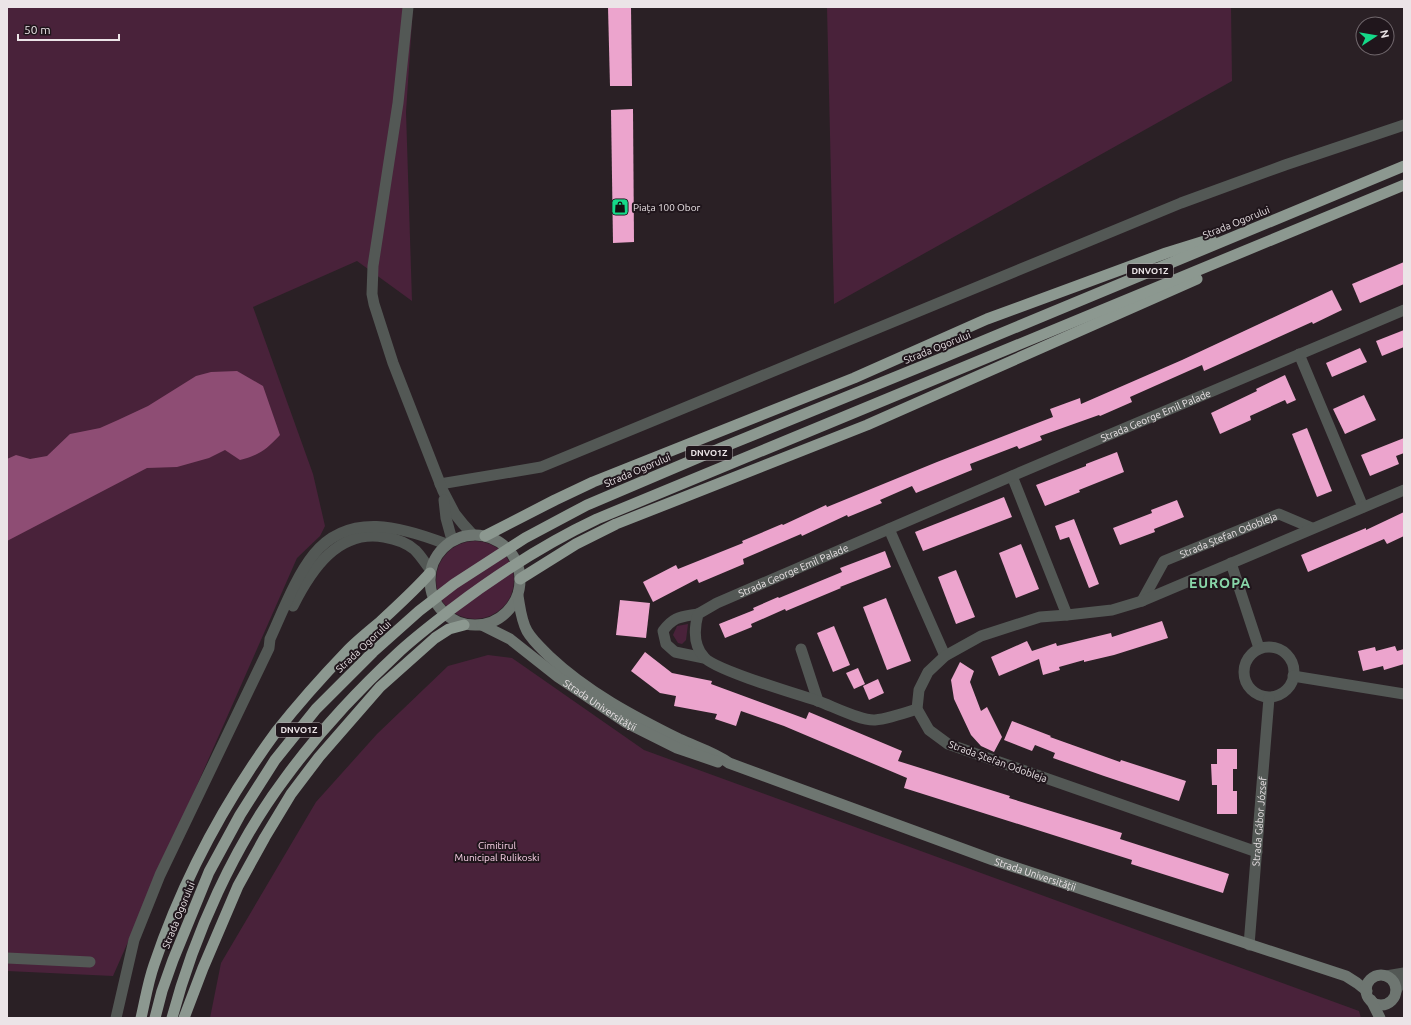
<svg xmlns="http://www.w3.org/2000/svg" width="1411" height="1025" font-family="Ubuntu,sans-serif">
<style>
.green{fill:#49223a}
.water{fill:#8e4d74}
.building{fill:#eca4cd}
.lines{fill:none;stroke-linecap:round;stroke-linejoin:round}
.minor{stroke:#535855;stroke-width:11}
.tertiary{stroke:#535855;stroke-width:11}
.secondary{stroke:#6e7671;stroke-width:11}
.trunk{stroke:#8c9890;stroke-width:11}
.labels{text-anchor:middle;stroke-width:4;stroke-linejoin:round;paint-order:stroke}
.shield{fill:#20161c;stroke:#aea6aa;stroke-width:1}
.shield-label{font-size:9px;font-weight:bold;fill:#ebe4e7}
.poi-label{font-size:10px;fill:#ebe4e7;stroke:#20161c;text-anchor:start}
.street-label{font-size:10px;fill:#ebe4e7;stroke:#20161c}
.park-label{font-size:10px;fill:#fad3e8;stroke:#20161c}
.district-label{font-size:14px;font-weight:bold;letter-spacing:1px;fill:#88d5a8;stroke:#20161c}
</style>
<rect width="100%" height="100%" fill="#2a2025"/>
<!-- green -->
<g class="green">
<path d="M 7,7 L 413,7 L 406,112 L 412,301 L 357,261 L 253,307 L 313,474 L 325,526 L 320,536 L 297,558 L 113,976 L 7,971 Z"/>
<path d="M 827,7 L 1231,7 L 1232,81 L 834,304 Z"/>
<circle cx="475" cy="580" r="39"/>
<path d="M 688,624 L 686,640 L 682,644 L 678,643 L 673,635 L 677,626 Z"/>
<path d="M 488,655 L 512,658 L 644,750 L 1359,1011 L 1361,1018 L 210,1018 L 221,963 L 316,802 L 377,734 L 448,666 Z"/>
</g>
<!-- water -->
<path class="water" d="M 237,371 L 263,386 L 280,435 C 266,450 259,455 240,460 L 225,450 L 209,458 L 177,467 L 147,468 L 7,541 L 7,459 L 16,455 L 30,459 L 47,456 L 70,434 L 100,428 L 118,420 L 148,406 L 196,376 L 211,372 Z"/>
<!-- building -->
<g class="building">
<path d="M 608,7 L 631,7 L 632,86 L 610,86 Z"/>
<path d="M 633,109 L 634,242 L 613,243 L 611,110 Z"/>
<path d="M 1404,262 L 1404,284 L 1360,303 L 1352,284 Z"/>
<path d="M 1332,290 L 1342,310 L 1313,324 L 1312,322 L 1204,371 L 1202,365 L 1130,397 L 1132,402 L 1100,416 L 1099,415 L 1040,436 L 1042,440 L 1019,449 L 1017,446 L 970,464 L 972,470 L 916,493 L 912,486 L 880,500 L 882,503 L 848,517 L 847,515 L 802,536 L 801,534 L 743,559 L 744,564 L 699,583 L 697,579 L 653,602 L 643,582 L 676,565 L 678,569 L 743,543 L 742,541 L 782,524 L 783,525 L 826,505 L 827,507 L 937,462 L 1053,417 L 1050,409 L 1080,398 L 1081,404 L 1182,360 Z"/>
<path d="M 1404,330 L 1404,347 L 1382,356 L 1376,341 Z"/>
<path d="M 1360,348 L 1367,362 L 1332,377 L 1326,363 Z"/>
<path d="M 1285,375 L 1296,400 L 1287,404 L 1285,400 L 1250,416 L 1251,420 L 1220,434 L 1211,413 L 1257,391 L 1256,389 Z"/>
<path d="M 1364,395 L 1376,420 L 1345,434 L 1333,409 Z"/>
<path d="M 1307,428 L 1332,491 L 1317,497 L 1292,434 Z"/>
<path d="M 1404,438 L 1404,453 L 1396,456 L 1399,464 L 1370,476 L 1361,455 Z"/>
<path d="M 1117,452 L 1124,472 L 1079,490 L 1080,492 L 1045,506 L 1036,485 L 1086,466 L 1086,464 Z"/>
<path d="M 1004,497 L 1012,517 L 923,551 L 915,532 Z"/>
<path d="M 1177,500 L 1184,517 L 1154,529 L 1155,532 L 1120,545 L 1113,528 L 1152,513 L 1151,510 Z"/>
<path d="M 1404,512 L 1404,536 L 1387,544 L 1384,539 L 1308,572 L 1301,555 L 1366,528 L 1366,530 Z"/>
<path d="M 1074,519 L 1099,584 L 1089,588 L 1069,537 L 1060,540 L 1055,526 Z"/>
<path d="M 1021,544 L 1039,589 L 1016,598 L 999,553 Z"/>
<path d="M 885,551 L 891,567 L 840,587 L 841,588 L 786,611 L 785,609 L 751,624 L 752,627 L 725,638 L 719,624 L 754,610 L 753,608 L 778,597 L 779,598 L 842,572 L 840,568 Z"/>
<path d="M 956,570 L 975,617 L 956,624 L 938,577 Z"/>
<path d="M 886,598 L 911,661 L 887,670 L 863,607 Z"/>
<path d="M 620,600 L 650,603 L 646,638 L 616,635 Z"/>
<path d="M 1162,621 L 1168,638 L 1114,655 L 1084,662 L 1084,660 L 1059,667 L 1060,670 L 1043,675 L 1039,659 L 999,676 L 991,657 L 1027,641 L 1032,651 L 1056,643 L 1057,646 L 1111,633 L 1112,637 Z"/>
<path d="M 834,626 L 850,665 L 833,672 L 817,633 Z"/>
<path d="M 1395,646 L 1397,651 L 1404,649 L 1404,664 L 1384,670 L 1383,666 L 1363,671 L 1358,651 L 1375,647 L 1376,651 Z"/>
<path d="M 645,652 L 672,673 L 712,681 L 711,684 L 806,719 L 809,712 L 902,751 L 898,761 L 1010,796 L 1009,798 L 1122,833 L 1120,839 L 1229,874 L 1223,893 L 1131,864 L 1132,860 L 904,788 L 907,778 L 784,726 L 741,711 L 736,726 L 715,719 L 717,714 L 674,706 L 676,696 L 660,693 L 631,671 Z"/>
<path d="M 960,662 L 974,671 L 970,682 L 981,711 L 987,707 L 1002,737 L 994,752 L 981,746 L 971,735 L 954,699 L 951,680 Z"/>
<path d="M 858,668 L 865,684 L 854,689 L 846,673 Z"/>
<path d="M 878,679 L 884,693 L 869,700 L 863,686 Z"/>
<path d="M 1012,721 L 1051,736 L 1050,737 L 1120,762 L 1121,760 L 1186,781 L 1179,801 L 1104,776 L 1053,758 L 1055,753 L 1035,745 L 1032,751 L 1004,740 Z"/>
<path d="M 1217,749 L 1237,749 L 1237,769 L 1233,769 L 1233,791 L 1237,791 L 1237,814 L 1217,814 L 1217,785 L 1212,785 L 1211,764 L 1217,764 Z"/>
</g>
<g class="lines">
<!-- minor -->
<g class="minor">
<path d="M 1299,354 L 1363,507"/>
<path d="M 1012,476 L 1067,615"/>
<path d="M 440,484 L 541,467 L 1181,203 L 1285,165 L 1404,125"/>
<path d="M 889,529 L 945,656"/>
<path d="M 1231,563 L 1259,648"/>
<path id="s1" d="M 1142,601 L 1164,561 L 1279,514 L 1312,528"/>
<path d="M 293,606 C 311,570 338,529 384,537 C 396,539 406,542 415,550 C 421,556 425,563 430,569"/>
<path d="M 698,614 C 681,617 674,616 663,631 L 666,644 L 675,652 L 704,658"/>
<circle cx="1269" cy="672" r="25"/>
<path d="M 801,649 L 818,701"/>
<path d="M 1293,676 L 1404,694"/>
<path id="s2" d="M 917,709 C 905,713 887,719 875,720 C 861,721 832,706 818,701 C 797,694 714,670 704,657 C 693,645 694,629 698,614 L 717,603 L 1012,476 L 1404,310"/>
<path d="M 1257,852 L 948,744 L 929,730 L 917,709 L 919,690 L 928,672 L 945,656 L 981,636 L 1040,617 L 1067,615 L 1112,610 L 1142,601 L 1404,490"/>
<path id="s3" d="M 1249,945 L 1269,698"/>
<path d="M 7,958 L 90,962"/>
<path d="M 116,1018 L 134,940 L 160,875 L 269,648 L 270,639 C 282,613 296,576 314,554 C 349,511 402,527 446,544"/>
</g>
<!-- tertiary -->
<g class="tertiary">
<path d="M 408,7 L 398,103 L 373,266 L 372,294 L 374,304 L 393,363 L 443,491 L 455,514 L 463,524 L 473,535"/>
<path d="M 444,500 L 446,518 L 452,540"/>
<path d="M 1386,976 L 1404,973"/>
<path d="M 1396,991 L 1404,976"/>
</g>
<!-- secondary -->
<g class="secondary">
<circle cx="475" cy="580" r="45"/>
<path id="s4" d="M 518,596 C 520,607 521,620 527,631 C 532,640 542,649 549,656 C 587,692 633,716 679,739 C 696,747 714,752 729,763 L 993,860 L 1346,976 L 1357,983 L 1367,991"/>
<path id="s5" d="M 482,625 L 510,639 L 558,677 L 625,722 L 677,748 L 718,762"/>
<circle cx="1381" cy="990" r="15"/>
<path d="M 1371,1000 L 1380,1018"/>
</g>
<!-- trunk -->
<g class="trunk">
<path d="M 485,536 L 555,500 L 593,482 L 854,378 L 987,319 L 1166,253 L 1211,239"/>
<path d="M 520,579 L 576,544 L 616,524 L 867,425 L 1197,279"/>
<path d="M 141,1018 C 145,1001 148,982 154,965 C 182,882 224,803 276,732 C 298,704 323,676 348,650 C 358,640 369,631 380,622 C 397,606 414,591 430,573"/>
<path d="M 155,1018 L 162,991 L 173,960 L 209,872 L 240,815 L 275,760 L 316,709 L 373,652 L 419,611 L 454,584 L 525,538 L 587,505 L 721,448 L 942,358 L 1404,166"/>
<path d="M 172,1018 C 194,935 234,846 286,777 C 319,732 357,691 398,653 C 415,637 434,623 453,608 C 498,574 546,543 597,519 L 1404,185"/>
<path d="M 184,1018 L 203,968 L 238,886 L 265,837 L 291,794 L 319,757 L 380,687 L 435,638 L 449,629 L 464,625"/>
</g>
</g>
<!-- icons -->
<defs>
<g id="shop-square" transform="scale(0.9)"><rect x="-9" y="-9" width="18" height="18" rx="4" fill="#15d989" stroke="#20161c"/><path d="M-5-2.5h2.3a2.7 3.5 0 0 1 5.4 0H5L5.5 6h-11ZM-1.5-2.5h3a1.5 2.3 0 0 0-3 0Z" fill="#111"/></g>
</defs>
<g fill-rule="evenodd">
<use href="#shop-square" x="620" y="207"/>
</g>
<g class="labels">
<!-- shield labels -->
<g class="shield">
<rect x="1127" y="264" width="46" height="14" rx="3"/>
<rect x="686" y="446" width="46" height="14" rx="3"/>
<rect x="276" y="723" width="46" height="14" rx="3"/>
</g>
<g class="shield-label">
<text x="1150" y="274">DNVO1Z</text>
<text x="709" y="456">DNVO1Z</text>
<text x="299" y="733">DNVO1Z</text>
</g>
<!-- poi labels -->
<g class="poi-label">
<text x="633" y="211">Piața 100 Obor</text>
</g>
<!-- street labels -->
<g class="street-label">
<text transform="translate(1236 222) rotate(-22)" y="4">Strada Ogorului</text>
<text transform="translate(937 347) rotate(-22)" y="4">Strada Ogorului</text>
<text dy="4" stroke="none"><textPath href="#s2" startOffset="771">Strada George Emil Palade</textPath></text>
<text transform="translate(637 470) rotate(-23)" y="4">Strada Ogorului</text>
<text dy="4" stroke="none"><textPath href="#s1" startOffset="115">Strada Ștefan Odobleja</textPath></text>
<text dy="4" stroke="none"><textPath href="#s2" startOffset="377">Strada George Emil Palade</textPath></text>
<text transform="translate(363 646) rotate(-43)" y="4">Strada Ogorului</text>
<text dy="4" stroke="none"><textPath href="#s5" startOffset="143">Strada Universității</textPath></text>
<text transform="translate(998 761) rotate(20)" y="4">Strada Ștefan Odobleja</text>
<text dy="4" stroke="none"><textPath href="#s3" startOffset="124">Strada Gábor József</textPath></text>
<text dy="4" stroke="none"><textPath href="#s4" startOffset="606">Strada Universității</textPath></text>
<text transform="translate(178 915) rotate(-68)" y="4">Strada Ogorului</text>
</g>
<!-- park labels -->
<g class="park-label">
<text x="497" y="849">Cimitirul<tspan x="497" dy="12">Municipal Rulikoski</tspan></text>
</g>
<!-- district labels -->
<g class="district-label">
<text x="1220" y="588">EUROPA</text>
</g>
</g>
<!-- border -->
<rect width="1411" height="1025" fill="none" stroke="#ebe4e7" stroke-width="16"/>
<!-- north arrow -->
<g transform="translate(1375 36) rotate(78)"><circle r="19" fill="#20161c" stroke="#71686d"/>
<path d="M0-3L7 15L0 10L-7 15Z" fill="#15d989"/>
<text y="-6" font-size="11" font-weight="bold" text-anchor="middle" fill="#ebe4e7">N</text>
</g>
<!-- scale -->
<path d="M18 34v6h101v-6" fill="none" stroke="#ebe4e7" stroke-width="2"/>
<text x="24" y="34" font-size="12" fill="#ebe4e7" stroke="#20161c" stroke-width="3" paint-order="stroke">50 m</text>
</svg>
